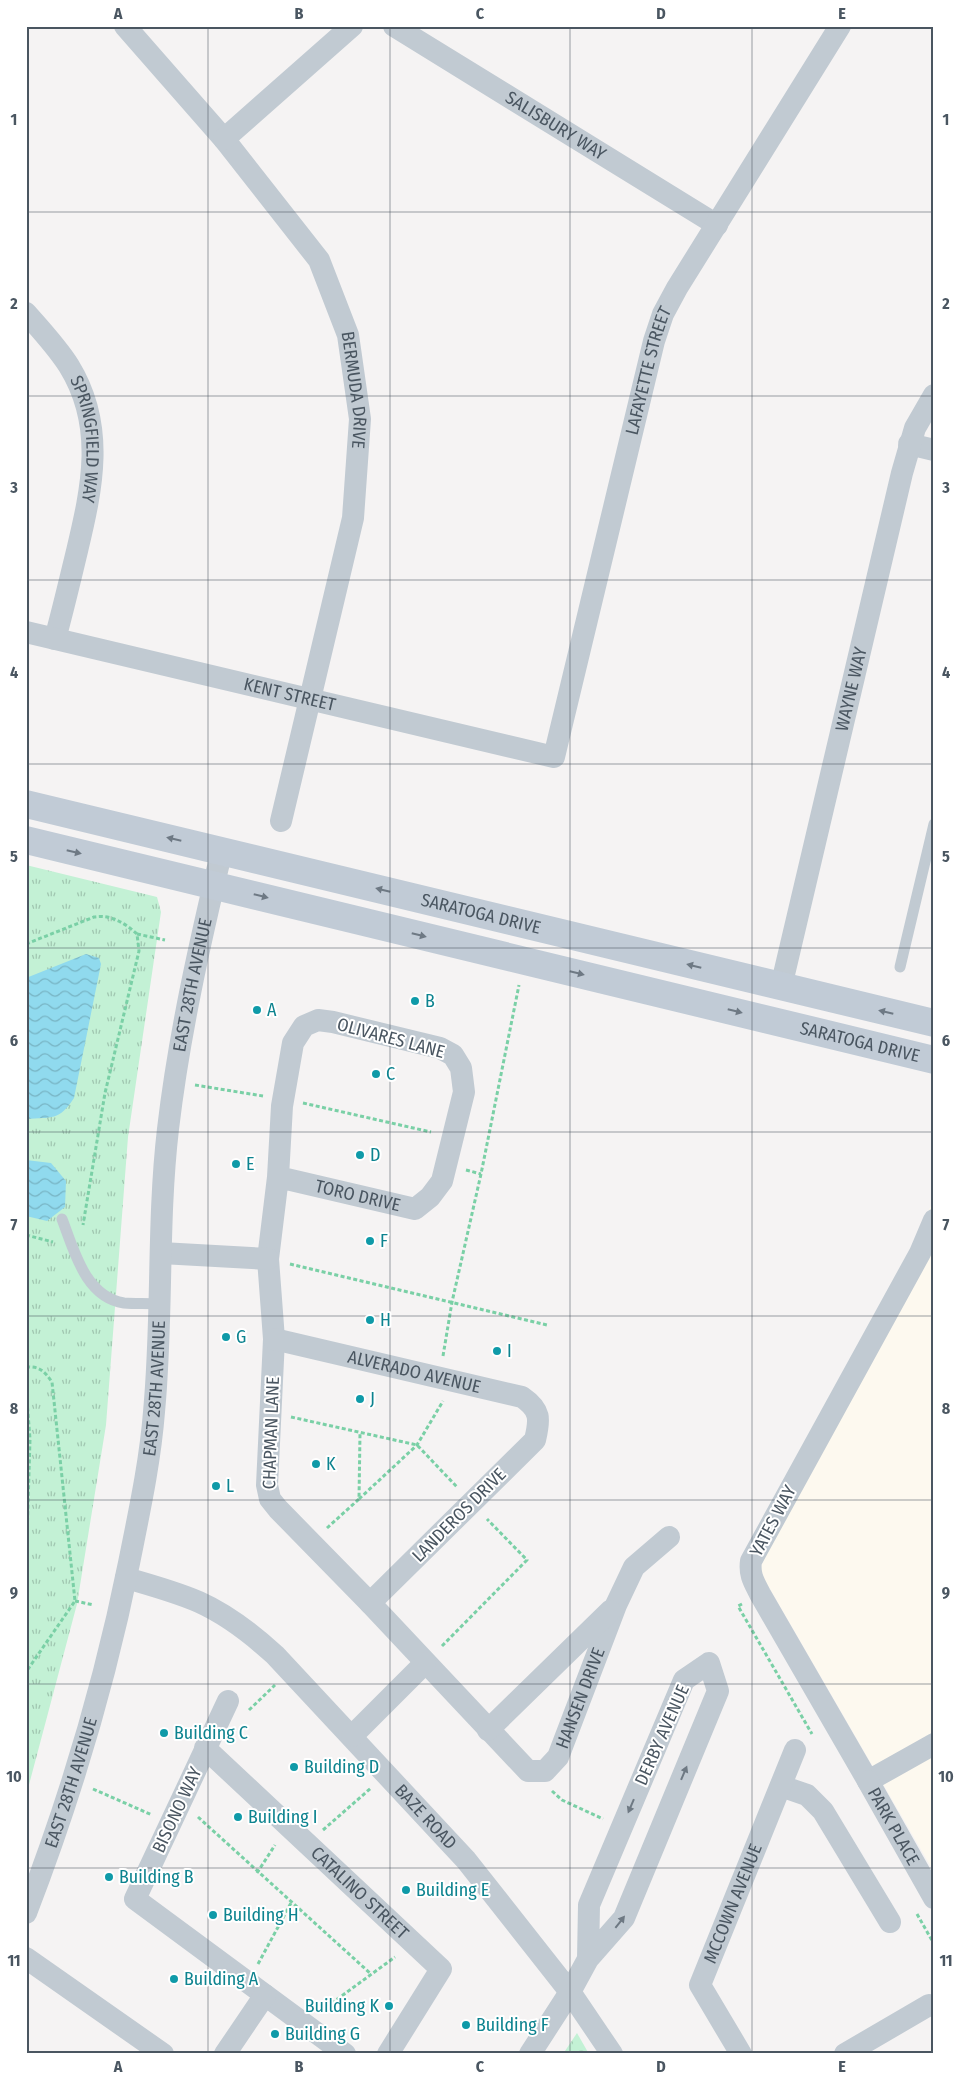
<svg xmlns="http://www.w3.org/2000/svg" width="960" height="2080" font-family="'Fira Sans Condensed',sans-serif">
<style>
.commercial{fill:#fdf9ef}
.grass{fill:url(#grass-tufts)}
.forest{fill:url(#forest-crowns)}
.water{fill:url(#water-waves)}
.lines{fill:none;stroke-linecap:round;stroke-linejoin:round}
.path{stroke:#7ad0a6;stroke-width:3;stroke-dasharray:4 2.5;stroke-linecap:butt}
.service{stroke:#c1cad2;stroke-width:11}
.minor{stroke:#c1cad2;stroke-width:22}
.secondary{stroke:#c1cbd6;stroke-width:28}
.oneway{fill:#6e7984}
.oneway2{fill:#6e7983}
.grid{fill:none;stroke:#4a5661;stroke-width:1;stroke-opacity:0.55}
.culture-dot{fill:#0f9aa8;stroke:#fff;stroke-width:2}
.labels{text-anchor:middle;stroke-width:4;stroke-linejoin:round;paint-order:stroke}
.street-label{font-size:18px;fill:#4a5661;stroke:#fff}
.culture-label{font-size:18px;fill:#0d838f;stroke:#fff;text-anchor:start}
.neatline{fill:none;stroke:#4a5661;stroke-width:2}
.grid-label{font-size:16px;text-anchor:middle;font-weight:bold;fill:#4a5661}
</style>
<defs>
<pattern id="grass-tufts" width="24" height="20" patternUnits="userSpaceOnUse" patternTransform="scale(1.25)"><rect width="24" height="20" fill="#c3f1d5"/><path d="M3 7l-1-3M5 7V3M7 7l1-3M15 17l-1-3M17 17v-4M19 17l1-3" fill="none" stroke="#a0c6b0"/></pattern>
<pattern id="forest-crowns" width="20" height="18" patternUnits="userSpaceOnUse" patternTransform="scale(1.25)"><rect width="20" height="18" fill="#c3f1d5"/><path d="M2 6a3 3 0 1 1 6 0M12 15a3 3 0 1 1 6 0" fill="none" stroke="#a0c6b0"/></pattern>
<pattern id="water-waves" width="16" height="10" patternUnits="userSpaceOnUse" patternTransform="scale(1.25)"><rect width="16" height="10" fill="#90daee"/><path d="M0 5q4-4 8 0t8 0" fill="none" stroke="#78b4c4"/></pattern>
</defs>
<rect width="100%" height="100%" fill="#f5f3f3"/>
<!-- commercial -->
<path class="commercial" d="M 934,1199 L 934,1872 L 759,1570 Z"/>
<!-- grass -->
<path class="grass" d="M 26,865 L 157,897 L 161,912 L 128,1137 L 106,1425 L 77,1604 L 26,1796 Z"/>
<!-- forest -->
<path class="forest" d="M 577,2033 L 589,2054 L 563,2054 Z"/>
<!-- water -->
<g class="water">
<path d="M 86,954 L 99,958 L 101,964 L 74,1098 C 59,1121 52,1117 26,1119 L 26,978 Z"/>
<path d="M 26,1160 L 51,1163 L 66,1181 L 65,1207 L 47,1221 L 26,1216 Z"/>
</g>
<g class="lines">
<!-- path -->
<g class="path">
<path d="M 137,934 L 165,940"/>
<path d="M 26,944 L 94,917 C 110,914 125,923 137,934 L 139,951 L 105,1093 L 83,1225"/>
<path d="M 195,1085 L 263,1096"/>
<path d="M 303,1103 L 431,1132"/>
<path d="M 466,1170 L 481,1174"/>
<path d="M 26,1235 L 53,1242"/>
<path d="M 290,1264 L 547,1325"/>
<path d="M 443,1356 L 452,1302 L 481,1174 L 519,985"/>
<path d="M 26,1367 C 40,1366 45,1372 52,1382 L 75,1601 L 26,1672"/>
<path d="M 26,1388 L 30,1439 L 26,1571"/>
<path d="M 291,1417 L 417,1445 L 457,1487"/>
<path d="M 359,1499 L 417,1445 L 443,1401"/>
<path d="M 327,1528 L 359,1499 L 360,1433"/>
<path d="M 75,1601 L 94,1605"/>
<path d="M 742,1604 L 738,1606 L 812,1734"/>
<path d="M 442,1646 L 527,1560 L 487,1519"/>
<path d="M 249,1710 L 275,1685"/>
<path d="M 93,1789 L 152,1815"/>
<path d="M 552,1791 L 562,1800 L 603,1819"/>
<path d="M 198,1817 L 371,1974"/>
<path d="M 323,1830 L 371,1788"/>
<path d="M 257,1873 L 275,1845"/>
<path d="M 917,1914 L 934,1944"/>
<path d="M 258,1964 L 291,1903"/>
<path d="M 321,2011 L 395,1957"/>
</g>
<!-- service -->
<g class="service">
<path d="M 900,967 L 934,824"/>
<path d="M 62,1219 C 74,1250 85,1297 124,1303 C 136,1304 148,1303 159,1304"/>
</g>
<!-- minor -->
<g class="minor">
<path id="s1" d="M 125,26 L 224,139 L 319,260 L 348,335 L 360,419 L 353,518 L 281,821"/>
<path id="s2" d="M 394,26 L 717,225"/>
<path d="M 224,139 L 352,26"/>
<path id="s3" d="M 26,313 C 41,330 57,347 69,366 C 106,426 92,488 77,551 C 70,580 63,610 55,639"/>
<path d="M 909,444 L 934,450"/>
<path id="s4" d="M 26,632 L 554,757 L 654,341 L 663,314 L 677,288 L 840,26"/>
<path id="s5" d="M 781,987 L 902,473 L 915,428 L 934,395"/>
<path id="s6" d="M 278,1177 L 415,1209 L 430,1197 L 442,1181 L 464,1092 L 461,1068 L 453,1055 L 440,1048 L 333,1022 L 318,1020 L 304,1026 L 293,1043 L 282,1106 L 278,1177 L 268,1259 L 274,1339 L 267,1485 L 270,1499 L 278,1509 L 370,1603 L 528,1771 L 545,1771 L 558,1757 L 616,1605 L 634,1567 L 669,1537"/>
<path d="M 934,1220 L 920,1253 L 751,1561 C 749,1575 754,1582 760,1594 L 868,1781 L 934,1744"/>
<path d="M 161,1253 L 268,1259"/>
<path id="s7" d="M 274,1339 L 522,1397 C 541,1410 540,1419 535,1440 L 370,1603"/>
<path id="s8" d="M 126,1578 C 151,1585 176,1592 199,1602 C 228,1615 252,1634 275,1655 L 466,1860 L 570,1992 L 612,2054"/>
<path d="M 228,1701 L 135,1899 L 345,2054"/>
<path d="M 488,1730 L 610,1611"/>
<path d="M 352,1736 L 425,1663"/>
<path id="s9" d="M 205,1748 L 441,1969 L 388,2054"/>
<path id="s10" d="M 868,1781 L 934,1898"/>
<path d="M 781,1786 L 807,1795 L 823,1811 L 890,1922"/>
<path id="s11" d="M 26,1913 C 70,1799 105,1682 129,1563 C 139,1513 150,1463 154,1412 C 163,1318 157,1223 168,1129 C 179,1035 200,942 222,850"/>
<path d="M 26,1958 L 163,2054"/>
<path d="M 225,2054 L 265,1995"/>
<path d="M 530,2054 L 570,1992 L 588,1959 L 624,1918 L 718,1691 L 709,1663 L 684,1680 L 589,1905 L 588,1959"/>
<path id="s12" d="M 741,2054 L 700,1985 L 795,1750"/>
<path d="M 845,2054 L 929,2005"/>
</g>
<!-- secondary -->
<g class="secondary">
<path id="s13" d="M 26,804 L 934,1023"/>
<path id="s14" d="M 26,840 L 934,1060"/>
</g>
</g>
<!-- one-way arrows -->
<defs><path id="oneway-solid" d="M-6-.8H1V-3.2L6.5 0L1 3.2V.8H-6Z" transform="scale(1.25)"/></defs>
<g class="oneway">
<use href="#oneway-solid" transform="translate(174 839) rotate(-167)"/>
<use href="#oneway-solid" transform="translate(74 852) rotate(13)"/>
<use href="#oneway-solid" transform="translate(383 890) rotate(-166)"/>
<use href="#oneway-solid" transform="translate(261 896) rotate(14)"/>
<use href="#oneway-solid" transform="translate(419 935) rotate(14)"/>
<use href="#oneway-solid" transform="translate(694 966) rotate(-166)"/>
<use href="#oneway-solid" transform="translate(577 973) rotate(14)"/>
<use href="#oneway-solid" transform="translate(735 1011) rotate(14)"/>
<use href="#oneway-solid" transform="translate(886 1012) rotate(-167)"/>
</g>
<g class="oneway2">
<use href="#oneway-solid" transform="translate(684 1773) rotate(-67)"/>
<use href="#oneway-solid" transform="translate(631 1806) rotate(113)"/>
<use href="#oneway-solid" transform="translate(620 1922) rotate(-52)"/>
</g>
<!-- grid -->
<path class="grid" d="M 208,26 L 208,2054M 390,26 L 390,2054M 570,26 L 570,2054M 752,26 L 752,2054M 26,212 L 934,212M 26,396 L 934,396M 26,580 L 934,580M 26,764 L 934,764M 26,948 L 934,948M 26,1132 L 934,1132M 26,1316 L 934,1316M 26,1500 L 934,1500M 26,1684 L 934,1684M 26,1868 L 934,1868"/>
<!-- markers -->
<g class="culture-dot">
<circle cx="415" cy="1001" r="5"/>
<circle cx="257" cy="1010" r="5"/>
<circle cx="376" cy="1074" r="5"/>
<circle cx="360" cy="1155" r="5"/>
<circle cx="236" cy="1164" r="5"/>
<circle cx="370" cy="1241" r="5"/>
<circle cx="370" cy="1320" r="5"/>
<circle cx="226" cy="1337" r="5"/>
<circle cx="497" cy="1351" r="5"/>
<circle cx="360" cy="1399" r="5"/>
<circle cx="316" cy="1464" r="5"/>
<circle cx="216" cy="1486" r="5"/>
<circle cx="164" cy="1733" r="5"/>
<circle cx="294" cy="1767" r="5"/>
<circle cx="238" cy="1817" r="5"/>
<circle cx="109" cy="1877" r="5"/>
<circle cx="406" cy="1890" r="5"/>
<circle cx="213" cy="1915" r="5"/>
<circle cx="174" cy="1979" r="5"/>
<circle cx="389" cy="2006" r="5"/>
<circle cx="466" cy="2025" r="5"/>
<circle cx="275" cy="2034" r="5"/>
</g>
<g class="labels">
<!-- street labels -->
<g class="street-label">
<text dy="6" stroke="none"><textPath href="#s2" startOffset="190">SALISBURY WAY</textPath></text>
<text dy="6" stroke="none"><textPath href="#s4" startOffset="940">LAFAYETTE STREET</textPath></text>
<text dy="6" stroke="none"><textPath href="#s1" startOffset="440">BERMUDA DRIVE</textPath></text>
<text dy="6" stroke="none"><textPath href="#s3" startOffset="145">SPRINGFIELD WAY</textPath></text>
<text dy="6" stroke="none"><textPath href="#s5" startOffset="306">WAYNE WAY</textPath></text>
<text dy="6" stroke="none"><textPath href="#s4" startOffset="271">KENT STREET</textPath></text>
<text dy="6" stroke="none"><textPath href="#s13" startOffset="468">SARATOGA DRIVE</textPath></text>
<text dy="6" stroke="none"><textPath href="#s11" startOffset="948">EAST 28TH AVENUE</textPath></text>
<text transform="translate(391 1038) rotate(15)" y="6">OLIVARES LANE</text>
<text dy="6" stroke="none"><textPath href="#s14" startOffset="858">SARATOGA DRIVE</textPath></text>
<text dy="6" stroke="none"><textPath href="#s6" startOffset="82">TORO DRIVE</textPath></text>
<text dy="6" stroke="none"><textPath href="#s7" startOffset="144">ALVERADO AVENUE</textPath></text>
<text dy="6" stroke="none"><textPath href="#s11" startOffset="542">EAST 28TH AVENUE</textPath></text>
<text transform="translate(271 1433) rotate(-88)" y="6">CHAPMAN LANE</text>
<text transform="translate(459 1515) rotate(-45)" y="6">LANDEROS DRIVE</text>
<text transform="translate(773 1521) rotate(-62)" y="6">YATES WAY</text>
<text dy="6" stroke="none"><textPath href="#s6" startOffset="1419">HANSEN DRIVE</textPath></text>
<text transform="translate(662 1735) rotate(-66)" y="6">DERBY AVENUE</text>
<text dy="6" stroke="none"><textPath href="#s11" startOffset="138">EAST 28TH AVENUE</textPath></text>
<text transform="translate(177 1810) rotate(-65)" y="6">BISONO WAY</text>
<text dy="6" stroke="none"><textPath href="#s8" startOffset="391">BAZE ROAD</textPath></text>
<text dy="6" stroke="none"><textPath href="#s10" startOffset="52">PARK PLACE</textPath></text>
<text dy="6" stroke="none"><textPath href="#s9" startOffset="212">CATALINO STREET</textPath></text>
<text dy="6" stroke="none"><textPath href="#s12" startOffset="168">MCCOWN AVENUE</textPath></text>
</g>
<!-- culture labels -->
<g class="culture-label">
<text x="425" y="1007">B</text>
<text x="267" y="1016">A</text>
<text x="386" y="1080">C</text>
<text x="370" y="1161">D</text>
<text x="246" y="1170">E</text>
<text x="380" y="1247">F</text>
<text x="380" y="1326">H</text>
<text x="236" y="1343">G</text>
<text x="507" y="1357">I</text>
<text x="370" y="1405">J</text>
<text x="326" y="1470">K</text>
<text x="226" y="1492">L</text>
<text x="174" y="1739">Building C</text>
<text x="304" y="1773">Building D</text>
<text x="248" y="1823">Building I</text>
<text x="119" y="1883">Building B</text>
<text x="416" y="1896">Building E</text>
<text x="223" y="1921">Building H</text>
<text x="184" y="1985">Building A</text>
<text x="379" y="2012" text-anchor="end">Building K</text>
<text x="476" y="2031">Building F</text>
<text x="285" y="2040">Building G</text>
</g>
</g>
<!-- border -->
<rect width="960" height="2080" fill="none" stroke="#ffffff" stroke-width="55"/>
<rect x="28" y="28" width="904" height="2024" class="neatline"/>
<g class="grid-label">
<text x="118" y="19">A</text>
<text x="299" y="19">B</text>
<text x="480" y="19">C</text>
<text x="661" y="19">D</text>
<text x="842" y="19">E</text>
<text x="14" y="125">1</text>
<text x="946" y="125">1</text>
<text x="14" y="309">2</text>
<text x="946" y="309">2</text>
<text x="14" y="493">3</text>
<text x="946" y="493">3</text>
<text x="14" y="678">4</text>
<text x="946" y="678">4</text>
<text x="14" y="862">5</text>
<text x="946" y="862">5</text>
<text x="14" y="1046">6</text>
<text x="946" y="1046">6</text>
<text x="14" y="1230">7</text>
<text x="946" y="1230">7</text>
<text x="14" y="1414">8</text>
<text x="946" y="1414">8</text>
<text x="14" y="1598">9</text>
<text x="946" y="1598">9</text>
<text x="14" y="1782">10</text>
<text x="946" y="1782">10</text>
<text x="14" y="1966">11</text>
<text x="946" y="1966">11</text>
<text x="118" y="2072">A</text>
<text x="299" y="2072">B</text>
<text x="480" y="2072">C</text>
<text x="661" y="2072">D</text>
<text x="842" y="2072">E</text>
</g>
</svg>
